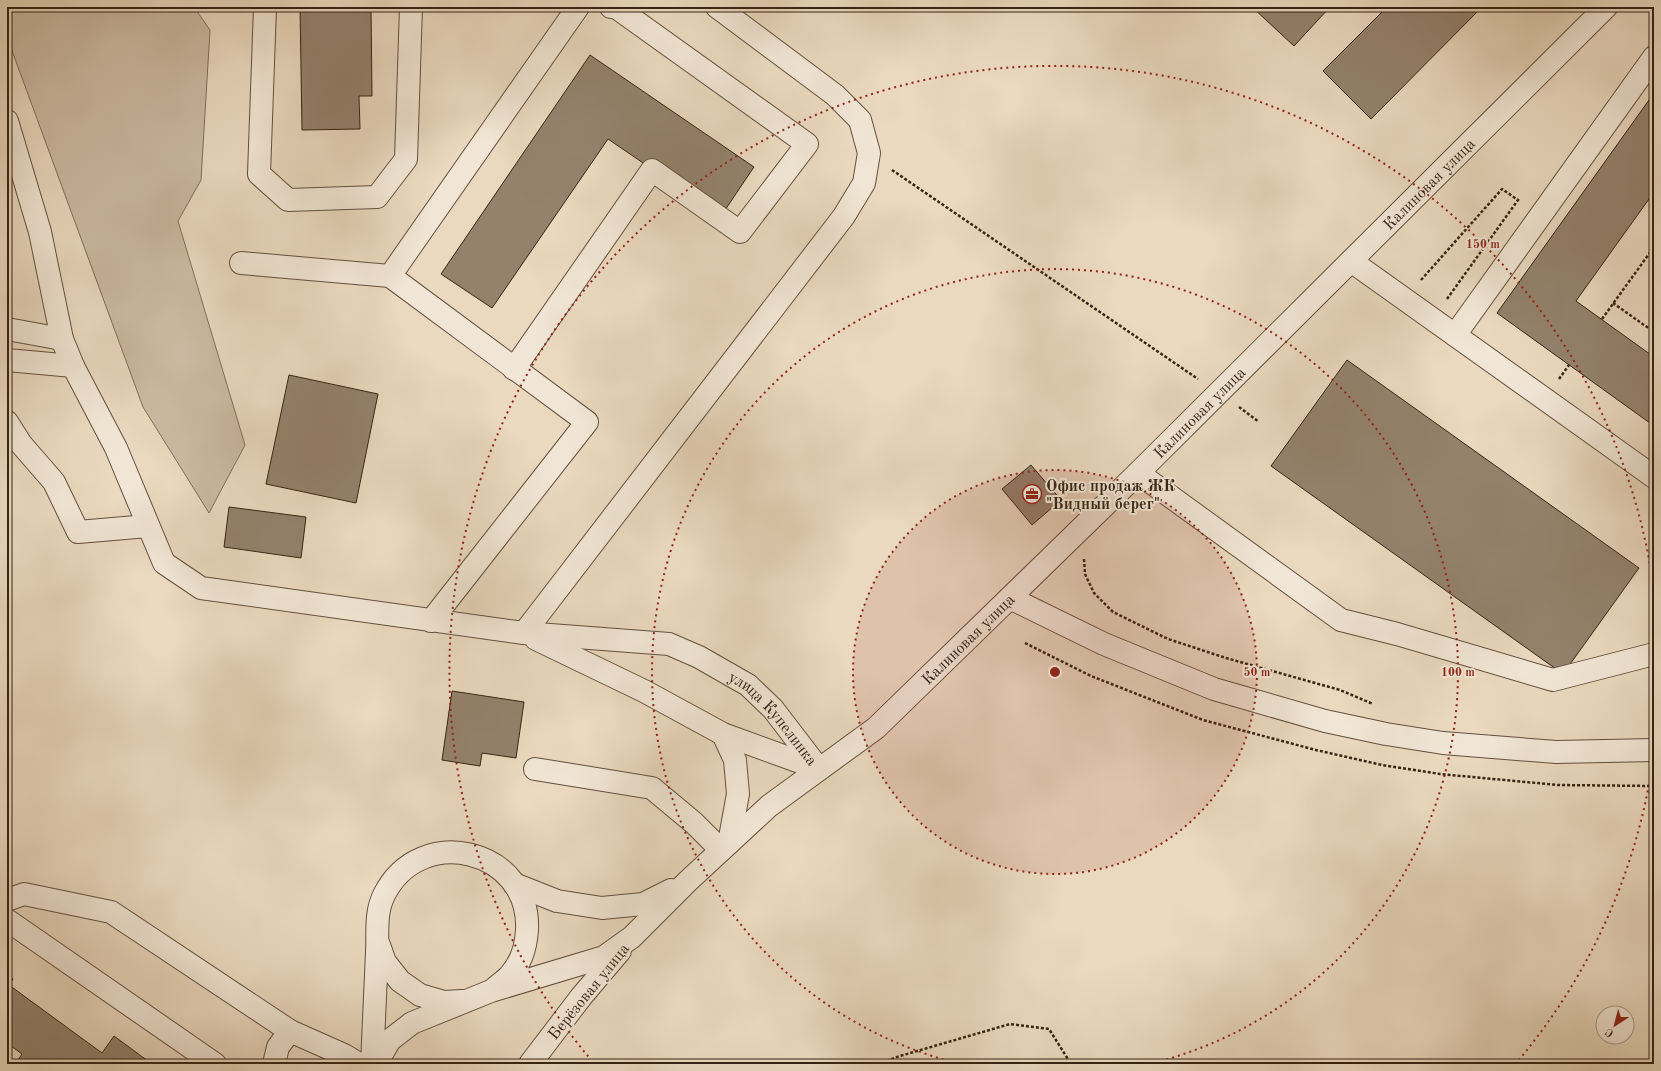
<svg xmlns="http://www.w3.org/2000/svg" width="1661" height="1071" font-family="'Old Standard TT',serif">
<style>
.green{fill:#cbbaa2;stroke:#806e5b}
.building{fill:#94826d;stroke:#362314}
.lines{fill:none;stroke-linecap:round;stroke-linejoin:round}
.minor-casing{stroke:#63503f;stroke-width:24}
.path{stroke:#362314;stroke-width:2.5;stroke-dasharray:3 2;stroke-linecap:butt}
.minor{stroke:#f1e6d5;stroke-width:22}
.ring{fill:none;stroke:#8f2418;stroke-width:2;stroke-dasharray:2 4}
.labels{text-anchor:middle;stroke-width:4;stroke-linejoin:round;paint-order:stroke}
.street-label{font-size:16px;fill:#362314;stroke:#f1e6d5}
.poi-label{font-size:16px;font-weight:bold;fill:#362314;stroke:#f1e6d5;text-anchor:start}
.centre{fill:#8f2418;stroke:#f1e6d5;stroke-width:2}
.ring-label{font-size:12px;text-anchor:middle;font-weight:bold;fill:#8f2418;stroke:#f1e6d5;stroke-width:4;stroke-linejoin:round;paint-order:stroke}
</style>
<rect width="100%" height="100%" fill="#ead9bf"/>
<filter id="stains"><feTurbulence type="fractalNoise" baseFrequency=".005" numOctaves="4"/><feColorMatrix values="0 0 0 0 .2 0 0 0 0 .09 0 0 0 0 .02 0 0 0 .5 -.17"/></filter>
<radialGradient id="worn" r=".72"><stop offset=".6" stop-color="#630" stop-opacity="0"/><stop offset="1" stop-color="#630" stop-opacity=".3"/></radialGradient>
<!-- green -->
<path class="green" d="M 7,7 L 194,7 L 210,30 L 201,180 L 178,221 L 245,445 L 209,513 L 143,407 L 11,48 L 7,40 Z"/>
<!-- building -->
<g class="building">
<path d="M 300,7 L 371,7 L 372,96 L 359,96 L 360,129 L 302,130 Z"/>
<path d="M 1252,7 L 1330,7 L 1294,46 Z"/>
<path d="M 1387,7 L 1482,7 L 1371,119 L 1323,71 Z"/>
<path d="M 590,55 L 754,167 L 721,216 L 608,139 L 492,308 L 441,274 Z"/>
<path d="M 1654,93 L 1654,192 L 1576,301 L 1654,357 L 1654,426 L 1497,313 Z"/>
<path d="M 1347,360 L 1639,568 L 1563,674 L 1271,466 Z"/>
<path d="M 289,375 L 378,394 L 356,503 L 266,484 Z"/>
<path d="M 1031,465 L 1061,500 L 1032,525 L 1002,489 Z"/>
<path d="M 229,507 L 306,517 L 301,558 L 224,547 Z"/>
<path d="M 452,691 L 524,702 L 516,758 L 482,753 L 480,766 L 442,760 Z"/>
<path d="M 7,975 L 13,979 L 9,985 L 102,1053 L 114,1036 L 152,1064 L 23,1064 L 18,1060 L 22,1054 L 7,1043 Z"/>
</g>
<g class="lines">
<!-- minor casing -->
<g class="minor-casing">
<g id="minor">
<path d="M 265,7 L 259,174 L 288,200 L 377,197 L 406,159 L 411,7"/>
<path d="M 7,121 L 40,232 L 62,339 L 73,366"/>
<path d="M 1351,261 L 1654,477"/>
<path d="M 241,263 L 390,276 L 587,422 L 431,621"/>
<path d="M 390,276 L 578,7"/>
<path d="M 7,329 L 62,339"/>
<path d="M 1455,335 L 1654,57"/>
<path id="s1" d="M 7,360 L 73,366 L 116,448 L 164,563 L 201,588 L 524,633 L 669,644 L 699,657 L 748,685 L 773,709 L 819,769"/>
<path d="M 514,369 L 652,170 L 740,232 L 807,144 L 617,8 L 611,7"/>
<path d="M 7,422 L 21,444 L 54,482 L 78,532 L 148,526"/>
<path d="M 1138,473 L 1341,620 L 1397,634 L 1553,680 L 1654,654"/>
<path d="M 1010,598 L 1104,644 L 1214,689 L 1325,721 L 1386,734 L 1443,743 L 1556,752 L 1654,750"/>
<path d="M 524,633 L 844,216 L 864,183 L 869,153 L 860,120 L 835,95 L 717,7"/>
<path d="M 536,639 L 644,691 L 723,734 L 819,769"/>
<path d="M 723,734 L 735,760 L 738,794 L 729,843"/>
<path d="M 535,769 L 652,788 L 694,823 L 721,850"/>
<path d="M 514,884 L 557,901 L 602,908 L 643,904 L 671,890"/>
<path d="M 7,900 L 24,894 L 111,912 L 290,1031 L 344,1055 L 359,1064"/>
<path d="M 7,920 L 215,1064"/>
<path d="M 379,945 L 385,962 L 400,981 L 420,995 L 444,1002 L 462,1001"/>
<path d="M 274,1064 L 278,1047 L 290,1031"/>
<path d="M 372,1064 C 374,1027 375,989 377,952 C 378,933 375,913 384,895 C 420,822 531,849 527,930 C 526,946 521,963 510,975 C 506,980 499,984 494,989"/>
<path id="s2" d="M 376,1064 L 390,1040 L 412,1023 L 491,991 L 604,957 L 632,937 L 688,881 L 769,806 L 876,728 L 1138,473 L 1606,7"/>
<path d="M 530,1064 L 581,997 L 620,951"/>
</g>
</g>
<!-- path -->
<g class="path">
<path d="M 892,170 L 1198,379"/>
<path d="M 1421,280 L 1502,189 L 1518,200"/>
<path d="M 1447,299 L 1518,200 L 1520,202"/>
<path d="M 1613,303 L 1654,332"/>
<path d="M 1602,319 L 1654,247"/>
<path d="M 1651,330 L 1654,326"/>
<path d="M 1559,379 L 1569,365"/>
<path d="M 1239,407 L 1259,422"/>
<path d="M 1084,559 L 1085,574 L 1094,593 L 1113,612 L 1168,639 L 1226,658 L 1340,690 L 1373,704"/>
<path d="M 1025,643 L 1091,676 L 1203,720 L 1316,750 L 1382,765 L 1440,774 L 1558,785 L 1654,786"/>
<path d="M 562,1062 L 573,1064"/>
<path d="M 877,1064 L 900,1056 L 1010,1024 L 1049,1029 L 1071,1064"/>
</g>
<!-- minor -->
<use href="#minor" class="minor"/>
</g>
<!-- distance rings -->
<circle cx="1055" cy="672" r="202" fill="#8f2418" fill-opacity=".12"/>
<g class="ring">
<circle cx="1055" cy="672" r="202"/>
<path d="M961 1064A403 403 0 1 1 1149 1064"/>
<path d="M1653 761A605 605 0 0 1 1518 1061M592 1061A605 605 0 1 1 1653 583"/>
</g>
<!-- icons -->
<defs>
<g id="office-ring" transform="scale(1)"><circle r="9.5" fill="#f1e6d5" stroke="#8f2418" stroke-width="1.5"/><path d="M-6-3h4V-5.5h4V-3h4V5H-6ZM-1-4.5V-3h2v-1.5ZM-6 0V1H6V0Z" fill="#8f2418"/></g>
</defs>
<g fill-rule="evenodd">
<use href="#office-ring" x="1032" y="494"/>
</g>
<g class="labels">
<!-- street labels -->
<g class="street-label">
<text dy="6" stroke="none"><textPath href="#s2" startOffset="1391">Калиновая улица</textPath></text>
<text dy="6" stroke="none"><textPath href="#s2" startOffset="1067">Калиновая улица</textPath></text>
<text dy="6" stroke="none"><textPath href="#s2" startOffset="743">Калиновая улица</textPath></text>
<text dy="6" stroke="none"><textPath href="#s1" startOffset="930">улица Купелинка</textPath></text>
<text transform="translate(588 991) rotate(-51)" y="6">Берёзовая улица</text>
</g>
<!-- poi labels -->
<g class="poi-label">
<text x="1046" y="491">Офис продаж ЖК<tspan x="1046" dy="18">"Видный берег"</tspan></text>
</g>
</g>
<circle cx="1055" cy="672" r="6" class="centre"/>
<g class="ring-label">
<text x="1483" y="248">150 m</text>
<text x="1257" y="676">50 m</text>
<text x="1458" y="676">100 m</text>
</g>
<!-- margin -->
<rect width="1661" height="1071" fill="none" stroke="#ead9bf" stroke-width="24"/>
<rect x="8" y="8" width="1645" height="1055" fill="none" stroke="#362314" stroke-width="2"/>
<rect x="12" y="12" width="1637" height="1047" fill="none" stroke="#362314"/>
<!-- north arrow -->
<g transform="translate(1615 1025) rotate(216)"><circle r="19" fill="#f1e6d5" stroke="#a69888"/>
<path d="M0-3L7 15L0 10L-7 15Z" fill="#8f2418"/>
<text y="-6" font-size="11" font-weight="bold" text-anchor="middle" fill="#362314">С</text>
</g>
<rect width="100%" height="100%" filter="url(#stains)"/>
<rect width="100%" height="100%" fill="url(#worn)"/>
</svg>
